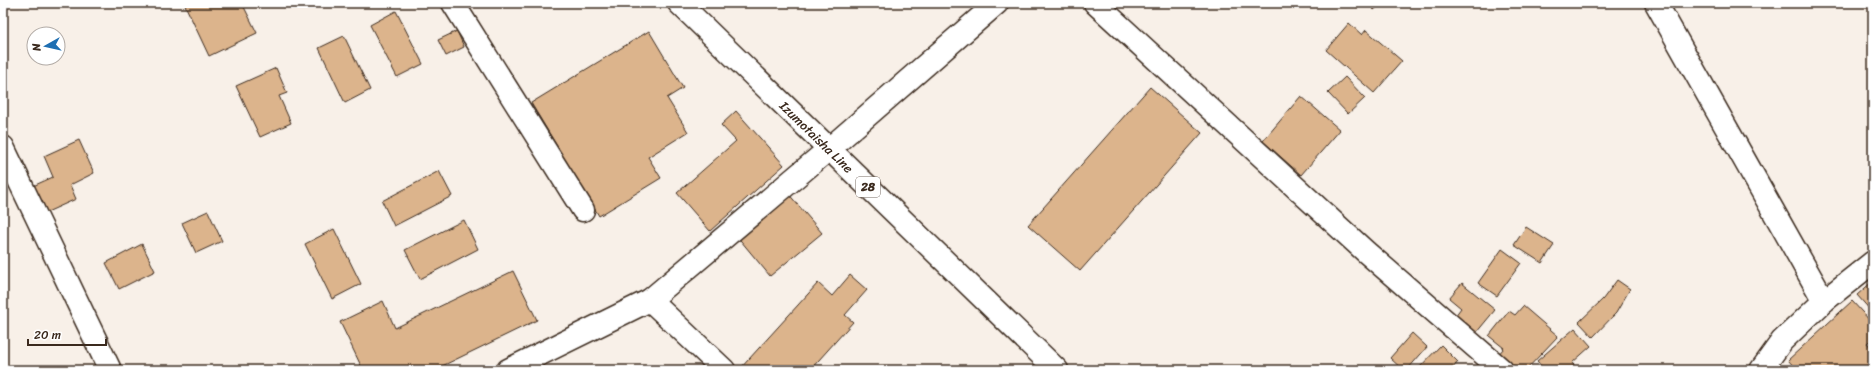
<svg xmlns="http://www.w3.org/2000/svg" width="1876" height="373" font-family="Sriracha,sans-serif">
<style>
.building{fill:#dcb48c;stroke:#3b2a1e}
.lines{fill:none;stroke-linecap:round;stroke-linejoin:round}
.minor-casing{stroke:#3b2a1e;stroke-width:25}
.primary-casing{stroke:#3b2a1e;stroke-width:25}
.minor{stroke:#fff;stroke-width:22}
.primary{stroke:#fff;stroke-width:22}
.labels{text-anchor:middle;stroke-width:4;stroke-linejoin:round;paint-order:stroke}
.shield{fill:#fff;stroke:#766a62;stroke-width:1}
.shield-label{font-size:12px;font-weight:bold;fill:#3b2a1e}
.street-label{font-size:13px;fill:#3b2a1e;stroke:#fff}
</style>
<rect width="100%" height="100%" fill="#f8f0e8"/>
<filter id="ink" filterUnits="userSpaceOnUse"><feTurbulence type="fractalNoise" baseFrequency=".025" numOctaves="2"/><feDisplacementMap in="SourceGraphic" scale="8" xChannelSelector="R" yChannelSelector="G"/><feConvolveMatrix kernelMatrix="1 2 1 2 8 2 1 2 1" color-interpolation-filters="sRGB"/></filter>
<g filter="url(#ink)">
<!-- building -->
<g class="building">
<path d="M 184,3 L 242,3 L 257,33 L 209,56 Z"/>
<path d="M 1369,3 L 1382,3 L 1374,10 Z"/>
<path d="M 396,11 L 423,64 L 397,77 L 370,25 Z"/>
<path d="M 1349,23 L 1362,35 L 1366,30 L 1402,61 L 1374,93 L 1326,50 Z"/>
<path d="M 457,31 L 464,47 L 446,56 L 438,40 Z"/>
<path d="M 649,31 L 683,88 L 667,98 L 688,132 L 648,157 L 661,178 L 599,216 L 531,103 Z"/>
<path d="M 344,36 L 370,90 L 345,103 L 319,48 Z"/>
<path d="M 276,68 L 287,93 L 279,96 L 291,123 L 260,137 L 236,86 Z"/>
<path d="M 1345,77 L 1365,98 L 1348,114 L 1328,93 Z"/>
<path d="M 1150,87 L 1202,133 L 1080,271 L 1028,225 Z"/>
<path d="M 1301,96 L 1340,130 L 1301,175 L 1263,141 Z"/>
<path d="M 736,111 L 784,165 L 710,231 L 677,193 L 736,141 L 721,125 Z"/>
<path d="M 79,140 L 94,173 L 70,185 L 76,199 L 45,213 L 33,186 L 53,177 L 44,156 Z"/>
<path d="M 439,171 L 452,196 L 394,226 L 382,201 Z"/>
<path d="M 787,192 L 822,233 L 770,276 L 736,235 Z"/>
<path d="M 208,211 L 222,241 L 196,253 L 182,223 Z"/>
<path d="M 464,220 L 478,249 L 420,279 L 405,250 Z"/>
<path d="M 1526,227 L 1554,245 L 1542,263 L 1514,245 Z"/>
<path d="M 334,229 L 361,284 L 332,299 L 305,244 Z"/>
<path d="M 142,244 L 155,271 L 119,289 L 106,263 Z"/>
<path d="M 1502,249 L 1521,263 L 1497,296 L 1478,283 Z"/>
<path d="M 513,271 L 537,320 L 434,370 L 363,370 L 340,322 L 383,301 L 395,328 Z"/>
<path d="M 850,275 L 867,290 L 845,315 L 853,322 L 810,370 L 739,370 L 818,283 L 832,296 Z"/>
<path d="M 1617,280 L 1630,289 L 1616,313 L 1593,337 L 1579,322 L 1603,299 Z"/>
<path d="M 1873,281 L 1873,312 L 1872,312 L 1857,295 Z"/>
<path d="M 1462,283 L 1495,310 L 1476,333 L 1455,316 L 1461,308 L 1449,298 Z"/>
<path d="M 1852,301 L 1873,324 L 1873,337 L 1867,343 L 1873,350 L 1873,370 L 1797,370 L 1788,360 Z"/>
<path d="M 1523,306 L 1558,336 L 1526,370 L 1512,370 L 1496,357 L 1504,348 L 1489,336 L 1509,311 L 1515,315 Z"/>
<path d="M 1575,328 L 1591,346 L 1572,363 L 1578,370 L 1545,370 L 1537,361 Z"/>
<path d="M 1412,333 L 1427,347 L 1407,370 L 1403,370 L 1390,358 Z"/>
<path d="M 1441,345 L 1458,362 L 1451,370 L 1417,370 Z"/>
</g>
<g class="lines">
<!-- minor casing -->
<g class="minor-casing">
<g id="minor">
<path d="M 453,3 L 583,210"/>
<path d="M 1095,3 L 1366,252 L 1502,370"/>
<path d="M 1656,3 L 1824,301"/>
<path d="M 3,147 L 110,370"/>
<path d="M 650,300 L 724,370"/>
<path d="M 508,370 L 650,300 L 829,149 L 997,3"/>
<path d="M 1761,370 L 1782,341 L 1824,301 L 1873,262"/>
</g>
</g>
<!-- primary casing -->
<g class="primary-casing">
<g id="primary">
<path id="s1" d="M 679,3 L 1057,370"/>
</g>
</g>
<!-- minor -->
<use href="#minor" class="minor"/>
<!-- primary -->
<use href="#primary" class="primary"/>
</g>
</g>
<g class="labels">
<!-- shield labels -->
<rect class="shield" x="856" y="177" width="24" height="20" rx="3"/>
<g class="shield-label">
<text x="868" y="191">28</text>
</g>
<!-- street labels -->
<g class="street-label">
<text dy="5" stroke="none"><textPath href="#s1" startOffset="192">Izumotaisha Line</textPath></text>
</g>
</g>
<!-- margin -->
<rect width="1876" height="373" fill="none" stroke="#fff" stroke-width="16"/>
<rect x="8" y="8" width="1860" height="357" fill="none" stroke="#3b2a1e" stroke-width="1.5" filter="url(#ink)"/>
<!-- north arrow -->
<g transform="translate(46 46) rotate(262)"><circle r="19" fill="#ffffff" stroke="#b1aaa5"/>
<path d="M0-3L7 15L0 10L-7 15Z" fill="#1f6fb2"/>
<text y="-6" font-size="11" font-weight="bold" text-anchor="middle" fill="#3b2a1e">N</text>
</g>
<!-- scale -->
<path d="M28 339v6h78v-6" fill="none" stroke="#3b2a1e" stroke-width="2"/>
<text x="34" y="339" font-size="12" fill="#3b2a1e" stroke="#ffffff" stroke-width="3" paint-order="stroke">20 m</text>
</svg>
